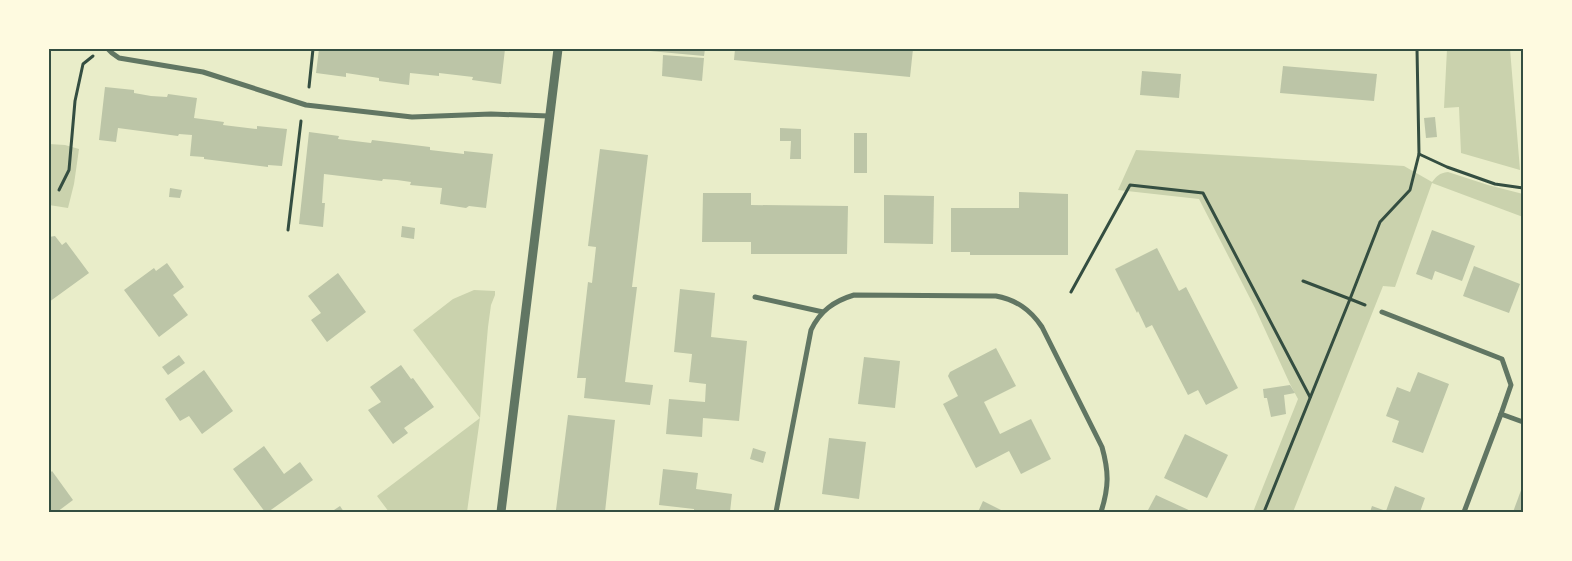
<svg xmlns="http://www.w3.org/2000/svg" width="1572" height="561" font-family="'IBM Plex Sans',sans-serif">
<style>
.green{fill:#cad2ad}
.building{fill:#bcc5a7}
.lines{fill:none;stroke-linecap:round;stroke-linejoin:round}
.path{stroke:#344e41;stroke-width:3}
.minor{stroke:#617663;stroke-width:5}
.tertiary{stroke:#617663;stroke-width:9}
.neatline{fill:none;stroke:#344e41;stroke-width:2}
</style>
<rect width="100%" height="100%" fill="#e9edc9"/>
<!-- green -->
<g class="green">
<path d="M 1447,49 L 1510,49 L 1520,170 L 1461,153 L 1459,107 L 1444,108 Z"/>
<path d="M 49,144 L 65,145 L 79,149 L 74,184 L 68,208 L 49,205 Z"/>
<path d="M 1136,150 L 1404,166 L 1432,182 C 1437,176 1439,173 1448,172 L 1488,185 L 1523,194 L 1523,217 L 1432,183 L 1395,287 L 1383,286 L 1293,512 L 1253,512 L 1298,399 L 1290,384 L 1255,308 L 1199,199 L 1118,190 Z"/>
<path d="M 474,290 L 495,291 L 495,295 L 491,305 L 488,327 L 480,418 L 467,512 L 389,512 L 377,496 L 480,418 L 413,330 L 453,299 Z"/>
</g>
<!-- building -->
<g class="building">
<path d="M 319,49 L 505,49 L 501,84 L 472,80 L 473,77 L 439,73 L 439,76 L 410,73 L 409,85 L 379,81 L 379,78 L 346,73 L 346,77 L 316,73 Z"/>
<path d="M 639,49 L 705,49 L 704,56 L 639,50 Z"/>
<path d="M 735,49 L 913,49 L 910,77 L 734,60 Z"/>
<path d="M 663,55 L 704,58 L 702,81 L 662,76 Z"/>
<path d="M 1283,66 L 1377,74 L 1374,101 L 1280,93 Z"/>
<path d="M 1142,71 L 1181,74 L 1179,98 L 1140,95 Z"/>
<path d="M 105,87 L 134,90 L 134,93 L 151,96 L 167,97 L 168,94 L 197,98 L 194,118 L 224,122 L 223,125 L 257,129 L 257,126 L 287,129 L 282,166 L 268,165 L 268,167 L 204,159 L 204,157 L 190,156 L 192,135 L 179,134 L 178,136 L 118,128 L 116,142 L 99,140 Z"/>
<path d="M 1435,117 L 1437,137 L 1426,138 L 1424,118 Z"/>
<path d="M 780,128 L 801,129 L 801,159 L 790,159 L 791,141 L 780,141 Z"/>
<path d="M 309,132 L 339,136 L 338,139 L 371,143 L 372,140 L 430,147 L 430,150 L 464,154 L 464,151 L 493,154 L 486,208 L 469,206 L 466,208 L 440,204 L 442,188 L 410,185 L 411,182 L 397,180 L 383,179 L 382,181 L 324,174 L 322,203 L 325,203 L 323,227 L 299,224 Z"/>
<rect x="854" y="133" width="13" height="40"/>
<path d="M 600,149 L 648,155 L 632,287 L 637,287 L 625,382 L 653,385 L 650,405 L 584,398 L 586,378 L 577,378 L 588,282 L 592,283 L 596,247 L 588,246 Z"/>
<path d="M 170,188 L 182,190 L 180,198 L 169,197 Z"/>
<path d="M 1019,192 L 1068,194 L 1068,255 L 970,255 L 970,252 L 951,252 L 951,208 L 1019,208 Z"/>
<path d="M 703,193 L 751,193 L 751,205 L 848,206 L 847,254 L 751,254 L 751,242 L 702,242 Z"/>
<path d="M 884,195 L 934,196 L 933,244 L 884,243 Z"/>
<path d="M 402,226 L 415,228 L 414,239 L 401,237 Z"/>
<path d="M 1432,230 L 1475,246 L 1462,281 L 1435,271 L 1432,280 L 1416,274 Z"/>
<path d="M 55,236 L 62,245 L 66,242 L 89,273 L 49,302 L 49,237 Z"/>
<path d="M 1157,248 L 1179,291 L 1186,287 L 1238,388 L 1206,405 L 1198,390 L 1188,395 L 1152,325 L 1146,328 L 1138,311 L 1137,313 L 1115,269 Z"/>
<path d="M 167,263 L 184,287 L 173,295 L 188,315 L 159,337 L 124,290 L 154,268 L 156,271 Z"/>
<path d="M 1474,266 L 1520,284 L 1509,313 L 1463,296 Z"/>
<path d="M 338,273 L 366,312 L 327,342 L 311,320 L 321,313 L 308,296 Z"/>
<path d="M 680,289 L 715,293 L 711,337 L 747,341 L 739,421 L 703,418 L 702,437 L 666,434 L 669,399 L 705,402 L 706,384 L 689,382 L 692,354 L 674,352 Z"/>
<path d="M 996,348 L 1016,386 L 984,402 L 1000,434 L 1031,419 L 1051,459 L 1021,474 L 1009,451 L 976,468 L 943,404 L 958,396 L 948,376 L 950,372 Z"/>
<path d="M 179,355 L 185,363 L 168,375 L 162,367 Z"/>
<path d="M 864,357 L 900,361 L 895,408 L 858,404 Z"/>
<path d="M 401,365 L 411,379 L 413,378 L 434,407 L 404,428 L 408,433 L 393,444 L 368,410 L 381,402 L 370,387 Z"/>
<path d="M 204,370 L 233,411 L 202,434 L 189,416 L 180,421 L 165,399 Z"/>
<path d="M 1418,372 L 1449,384 L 1423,453 L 1392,442 L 1399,421 L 1386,416 L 1397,387 L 1410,392 Z"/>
<path d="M 1290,385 L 1295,393 L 1284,395 L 1286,414 L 1271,417 L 1267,398 L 1264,398 L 1263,389 Z"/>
<path d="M 568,415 L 615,420 L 605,512 L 561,512 L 561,510 L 556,510 Z"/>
<path d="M 1185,434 L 1228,455 L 1207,498 L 1164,478 Z"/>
<path d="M 829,438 L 866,442 L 859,499 L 822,494 Z"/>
<path d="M 264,446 L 284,474 L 300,462 L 313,480 L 268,512 L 265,512 L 233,469 Z"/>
<path d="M 753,448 L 766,452 L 763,463 L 750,459 Z"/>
<path d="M 663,469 L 698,473 L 696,489 L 732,494 L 730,512 L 694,512 L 694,509 L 659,505 Z"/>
<path d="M 52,471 L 73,500 L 57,512 L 49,512 L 49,474 Z"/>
<path d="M 1523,485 L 1523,512 L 1513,512 L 1520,493 Z"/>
<path d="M 1395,486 L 1425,498 L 1420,512 L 1370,512 L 1372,506 L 1386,511 Z"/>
<path d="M 1156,495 L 1193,512 L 1147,512 Z"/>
<path d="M 983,501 L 1005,512 L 978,512 Z"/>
<path d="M 340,506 L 344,512 L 331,512 Z"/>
</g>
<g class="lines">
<!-- path -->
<g class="path">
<path d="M 1417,49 L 1419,154 L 1447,167 L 1495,184 L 1523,188"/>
<path d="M 309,87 L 313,49"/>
<path d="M 59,190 L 69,170 L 75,101 L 83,64 L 93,56"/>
<path d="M 288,230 L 301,121"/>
<path d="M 1303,281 L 1350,299 L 1380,222 L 1410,190 L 1419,154"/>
<path d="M 1071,292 L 1130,185 L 1203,193 L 1310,397"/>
<path d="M 1264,512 L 1350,299 L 1365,305"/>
</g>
<!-- minor -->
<g class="minor">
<path d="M 108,49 L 112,53 L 119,58 L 203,72 L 306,105 L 412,117 L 491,114 L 549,116"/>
<path d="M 755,297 L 823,312"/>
<path d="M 1382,312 L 1502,359 L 1511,385 L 1501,414"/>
<path d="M 776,512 L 811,330 C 820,311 834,301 854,295 L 996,296 C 1016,300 1030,309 1042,327 L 1102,447 C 1109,472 1109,487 1101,512"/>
<path d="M 1464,512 L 1501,414 L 1523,422"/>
</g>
<!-- tertiary -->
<path class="tertiary" d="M 501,512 L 558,49"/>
</g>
<!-- border -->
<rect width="1572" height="561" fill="none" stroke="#fefae0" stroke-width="100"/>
<rect x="50" y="50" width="1472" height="461" class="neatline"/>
</svg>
